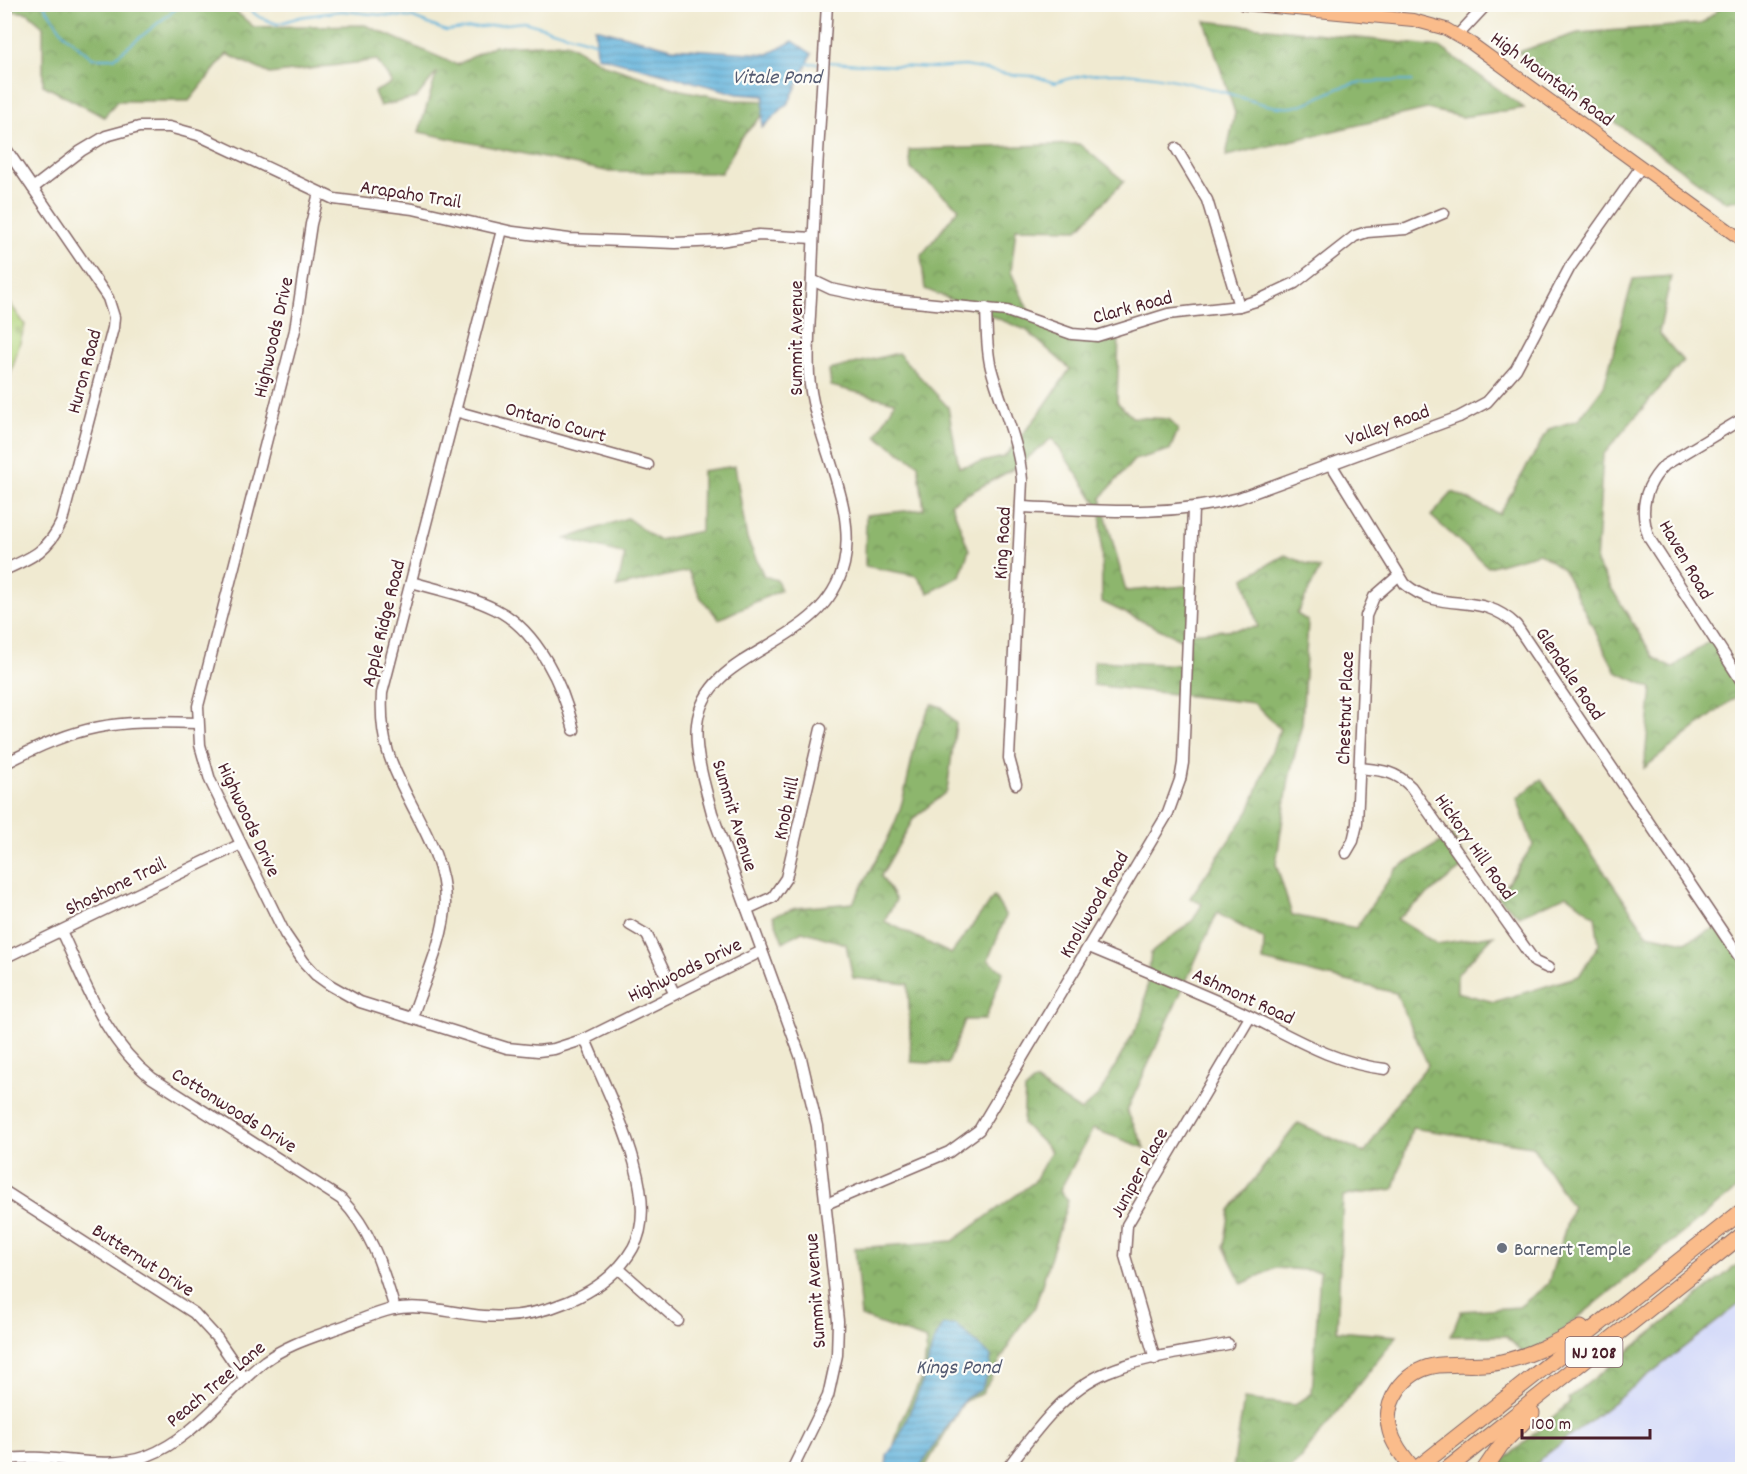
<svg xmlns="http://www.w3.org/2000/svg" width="1747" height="1474" font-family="Dekko,sans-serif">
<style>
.built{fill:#d3d9f9}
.forest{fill:url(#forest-crowns);stroke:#6c6a4c;stroke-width:1.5}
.cemetery{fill:url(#cemetery-stones);stroke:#7e7a54;stroke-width:1.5}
.water{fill:url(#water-rules);stroke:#556883;stroke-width:1.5}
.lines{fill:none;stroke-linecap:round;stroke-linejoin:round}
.stream{stroke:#60b2db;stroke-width:2}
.minor-casing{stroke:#846665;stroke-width:13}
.major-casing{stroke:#846665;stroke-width:14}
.highway-casing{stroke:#846665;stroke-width:17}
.minor{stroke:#fff;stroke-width:10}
.major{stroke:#fabc8b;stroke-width:12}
.highway{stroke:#fabc8b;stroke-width:15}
.worship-dot{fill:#6b7280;stroke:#fdfcf7;stroke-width:2}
.labels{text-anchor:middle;stroke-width:4.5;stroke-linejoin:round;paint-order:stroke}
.shield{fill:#fdfcf7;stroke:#806168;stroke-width:1.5}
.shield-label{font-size:18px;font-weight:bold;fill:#4a1f2b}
.street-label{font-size:20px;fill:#4a1f2b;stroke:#fdfcf7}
.worship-label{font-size:20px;fill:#5b616d;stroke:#fdfcf7;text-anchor:start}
.water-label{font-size:21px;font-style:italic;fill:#535a71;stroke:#fdfcf7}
</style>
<defs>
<pattern id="forest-crowns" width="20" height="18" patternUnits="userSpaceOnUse" patternTransform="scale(1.5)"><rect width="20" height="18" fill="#8db66d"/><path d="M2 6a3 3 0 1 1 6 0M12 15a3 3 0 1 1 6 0" fill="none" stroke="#75935a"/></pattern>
<pattern id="cemetery-stones" width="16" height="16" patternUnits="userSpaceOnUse" patternTransform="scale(1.5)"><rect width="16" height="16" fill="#b2d57e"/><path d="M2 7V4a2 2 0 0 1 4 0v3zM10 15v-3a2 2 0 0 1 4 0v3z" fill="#9bb66d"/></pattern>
<pattern id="water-rules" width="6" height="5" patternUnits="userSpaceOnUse" patternTransform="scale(1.5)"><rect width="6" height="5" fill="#60b2db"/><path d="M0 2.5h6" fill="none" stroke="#5190b2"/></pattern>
</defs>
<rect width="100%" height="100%" fill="#fdfcf7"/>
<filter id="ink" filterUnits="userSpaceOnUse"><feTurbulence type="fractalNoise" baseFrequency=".0167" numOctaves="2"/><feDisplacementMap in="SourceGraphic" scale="12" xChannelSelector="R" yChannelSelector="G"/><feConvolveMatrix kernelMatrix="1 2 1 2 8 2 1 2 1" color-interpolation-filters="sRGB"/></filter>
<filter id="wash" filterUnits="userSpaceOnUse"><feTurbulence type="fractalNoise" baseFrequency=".008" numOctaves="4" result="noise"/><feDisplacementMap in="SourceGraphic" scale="24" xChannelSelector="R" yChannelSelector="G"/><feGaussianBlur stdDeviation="1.35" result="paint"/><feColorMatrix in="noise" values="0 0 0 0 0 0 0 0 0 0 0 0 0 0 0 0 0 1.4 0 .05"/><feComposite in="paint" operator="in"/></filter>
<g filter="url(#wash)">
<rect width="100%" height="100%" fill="#f0ead1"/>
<!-- built -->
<path class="built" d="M 1742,1302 L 1742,1469 L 1533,1470 L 1541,1459 Z"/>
<!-- forest -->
<g class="forest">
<path d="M 5,4 L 228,5 L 254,27 L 365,25 L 457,65 L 493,46 L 567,43 L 605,65 L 681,90 L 733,100 L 776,101 L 740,139 L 721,173 L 611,172 L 419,132 L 437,72 L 416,98 L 380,106 L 374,92 L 392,83 L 377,60 L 270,74 L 227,54 L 189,101 L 117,101 L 104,117 L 43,85 L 43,26 L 28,13 L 5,10 Z"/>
<path d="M 1724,5 L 1742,5 L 1742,199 L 1726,202 L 1518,52 L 1578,33 L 1701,24 Z"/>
<path d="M 1205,21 L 1440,47 L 1524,108 L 1462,117 L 1427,109 L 1226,156 L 1235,113 Z"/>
<path d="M 1079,144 L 1124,181 L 1078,229 L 1016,228 L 1011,272 L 1030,314 L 1070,334 L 1119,332 L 1117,402 L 1132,417 L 1169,419 L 1178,430 L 1170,450 L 1134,460 L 1101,498 L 1126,591 L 1196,585 L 1191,633 L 1258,627 L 1244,578 L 1285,555 L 1320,569 L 1297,614 L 1308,621 L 1302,724 L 1289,779 L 1276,864 L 1292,915 L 1356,928 L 1396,869 L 1452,835 L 1467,864 L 1397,919 L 1437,944 L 1494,935 L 1457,974 L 1457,992 L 1494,1002 L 1579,976 L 1599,944 L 1595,916 L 1567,895 L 1519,916 L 1498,897 L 1533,845 L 1517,799 L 1541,779 L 1647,934 L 1685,942 L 1720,926 L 1742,957 L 1742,1185 L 1528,1358 L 1506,1336 L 1451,1336 L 1461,1311 L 1519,1307 L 1548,1284 L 1572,1207 L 1532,1146 L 1412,1128 L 1394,1189 L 1343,1196 L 1337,1331 L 1397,1336 L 1292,1469 L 1233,1469 L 1244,1399 L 1295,1405 L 1312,1393 L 1320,1271 L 1275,1268 L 1242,1284 L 1224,1247 L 1230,1210 L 1298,1123 L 1365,1153 L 1399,1099 L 1428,1065 L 1396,993 L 1263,961 L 1264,939 L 1217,913 L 1127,1111 L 1145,1148 L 1093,1129 L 1060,1190 L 1068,1201 L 1035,1307 L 1018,1329 L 982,1394 L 965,1400 L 924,1469 L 888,1469 L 900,1423 L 924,1372 L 927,1340 L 861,1317 L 855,1248 L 953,1241 L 1034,1182 L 1051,1151 L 1023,1124 L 1025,1090 L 1035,1081 L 1081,1111 L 1099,1095 L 1143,1016 L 1151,953 L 1193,920 L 1202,904 L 1190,898 L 1249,811 L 1280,729 L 1254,703 L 1093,685 L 1094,661 L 1187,665 L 1189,643 L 1102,602 L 1101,509 L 1052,438 L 1015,468 L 951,503 L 969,550 L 960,576 L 929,593 L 917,576 L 865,566 L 866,515 L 924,509 L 918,464 L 876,436 L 895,402 L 831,386 L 829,370 L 898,353 L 948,407 L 959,467 L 1004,457 L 1039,414 L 1070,369 L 1026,330 L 925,289 L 921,256 L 959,208 L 911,169 L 909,150 Z"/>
<path d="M 1671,276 L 1659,333 L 1683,361 L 1603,455 L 1596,563 L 1654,658 L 1672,668 L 1716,636 L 1742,680 L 1742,692 L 1644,768 L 1652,688 L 1616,672 L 1563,569 L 1539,553 L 1488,567 L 1431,516 L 1453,492 L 1499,514 L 1549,429 L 1578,420 L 1604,386 L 1633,279 Z"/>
<path d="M 735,466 L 747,539 L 764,576 L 777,580 L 781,590 L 719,619 L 701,598 L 688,571 L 617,587 L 625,554 L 566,539 L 627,518 L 658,540 L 701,531 L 702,471 Z"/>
<path d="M 932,704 L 942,707 L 956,724 L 947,791 L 914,818 L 881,876 L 896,900 L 884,921 L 951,954 L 994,896 L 1006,916 L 988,960 L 1003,972 L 985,1020 L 965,1020 L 948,1064 L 911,1062 L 908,984 L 853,978 L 846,944 L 802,931 L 783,942 L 773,916 L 796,908 L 853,903 C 867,875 891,838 900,809 C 912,771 911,739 932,704 Z"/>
<path d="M 1742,1261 L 1742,1302 L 1541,1459 L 1533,1469 L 1499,1469 L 1502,1462 L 1570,1402 L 1568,1399 Z"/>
</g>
<!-- cemetery -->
<path class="cemetery" d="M 5,296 L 25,325 L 5,393 Z"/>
<!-- water -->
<g class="water">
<path d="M 595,28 L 672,48 L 768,54 L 793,41 L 812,54 L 789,102 L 762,128 L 764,96 L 738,94 L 597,56 Z"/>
<path d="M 943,1325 L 956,1325 L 991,1356 L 989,1372 L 981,1390 L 966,1397 L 919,1469 L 886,1469 L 887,1455 L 897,1442 L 927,1371 C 928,1355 934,1339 943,1325 Z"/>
</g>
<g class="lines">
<!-- stream -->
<g class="stream">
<path d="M 43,4 L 64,34 L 92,58 L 114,58 L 182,4"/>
<path d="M 242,4 L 259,17 L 277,24 L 300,17 L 341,11 L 413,18 L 446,31 L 524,22 L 598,43"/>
<path d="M 827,62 L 933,68 L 965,66 L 1013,75 L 1034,76 L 1055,83 C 1112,62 1174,78 1230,94 C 1250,100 1271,109 1292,107 C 1313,104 1332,88 1352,84 C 1371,80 1393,82 1412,81"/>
<path d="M 806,64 L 819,63"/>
</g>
</g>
</g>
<g filter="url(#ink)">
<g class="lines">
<!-- minor casing -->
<g class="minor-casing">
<g id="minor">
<path d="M 1458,35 L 1487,4"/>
<path d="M 4,146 L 108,298 L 114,317 L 113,328 L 62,521 C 48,551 33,557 4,570"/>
<path d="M 1176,148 L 1207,200 L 1239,306"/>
<path d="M 33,188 L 81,151 L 106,136 L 139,127 L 169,127 L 198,135 L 334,199 L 413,209 L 513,232 L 569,239 L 675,243 L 720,241 L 759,235 L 813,238"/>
<path d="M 319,193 L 311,224 L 295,330 L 198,706 L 200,745 L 210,780 L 285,934 L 304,962 L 316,975 L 330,985 L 360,1002 L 507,1048 L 538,1051 L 554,1049 L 585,1039 L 762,951"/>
<path d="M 812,280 L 831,289 L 874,298 L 1007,311 L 1072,334 L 1097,336 L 1168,314 L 1239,306 L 1259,300 L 1295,283 L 1355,236 L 1367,232 L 1406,229 L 1444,213"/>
<path d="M 986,308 C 987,328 986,349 991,368 C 1001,406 1019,441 1022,480 L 1009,758 L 1016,784"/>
<path d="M 455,411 L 648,465"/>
<path d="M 1742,419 L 1665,465 C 1644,486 1639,511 1649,538 L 1742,682"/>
<path d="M 1331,464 L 1405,584 C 1443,616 1479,589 1516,625 L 1742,961"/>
<path d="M 1021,507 C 1096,510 1165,518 1239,498 L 1459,417 L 1487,402 L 1516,369 L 1570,267 L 1641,167"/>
<path d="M 411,582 C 439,590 469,596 495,609 C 538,630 563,686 574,730"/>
<path d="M 4,764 C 81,724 112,720 198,723"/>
<path d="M 1360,768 C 1381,770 1396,771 1411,787 L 1535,962 L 1548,968"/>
<path d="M 1346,853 L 1353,841 L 1357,824 L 1366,616 L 1374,597 L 1398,576"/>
<path d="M 747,909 L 773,897 L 786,878 L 821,729"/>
<path d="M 630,925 L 647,935 L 674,993"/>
<path d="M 61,931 C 86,984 104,1040 152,1078 L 341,1199 C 372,1231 382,1267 395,1309"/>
<path d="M 1089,947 C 1137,967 1185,987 1233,1008 C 1283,1031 1329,1063 1385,1069"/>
<path d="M 4,958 L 241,844"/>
<path d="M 412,1018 C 422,986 445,938 445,905 C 446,849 404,803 388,752 C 382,733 381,713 382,693 L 502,230"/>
<path d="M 4,1191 L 194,1313 L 217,1338 L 245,1379"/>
<path d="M 826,1204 L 949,1152 L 979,1130 L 1168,813 L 1180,780 L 1183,763 L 1193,509"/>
<path d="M 618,1268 L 678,1321"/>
<path d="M 1155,1359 L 1125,1256 L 1127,1225 L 1250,1017"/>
<path d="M 4,1460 C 52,1451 100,1473 147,1456 C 193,1439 227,1391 265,1361 C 288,1344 314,1337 341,1327 C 358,1321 375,1313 393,1309 C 425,1303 453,1314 484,1316 C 537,1320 606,1296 633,1248 C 664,1196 606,1091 585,1039"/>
<path d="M 792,1470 L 828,1396 L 837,1355 L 838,1321 L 817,1126 L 801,1058 L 712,813 C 705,786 694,752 697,724 C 706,645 823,651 844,564 C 858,503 813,437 809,375 C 807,342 811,309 812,275 C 815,185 822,95 827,4"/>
<path d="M 1006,1470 C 1033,1434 1064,1390 1107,1372 C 1145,1356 1189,1352 1228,1344"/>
</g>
</g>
<!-- major casing -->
<g class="major-casing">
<path id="major" d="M 1243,4 L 1413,20 L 1446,29 L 1472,44 L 1742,240"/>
</g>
<!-- highway casing -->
<g class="highway-casing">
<g id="highway">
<path d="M 1414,1470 C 1405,1458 1394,1446 1390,1431 C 1382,1402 1404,1372 1433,1366 C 1455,1362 1478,1367 1501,1362 C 1530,1356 1555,1343 1581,1328"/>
<path d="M 1415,1470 L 1742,1211"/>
<path d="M 1446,1470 L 1742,1235"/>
<path d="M 1484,1470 L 1501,1445 L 1532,1413"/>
</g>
</g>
<!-- minor -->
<use href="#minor" class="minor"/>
<!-- major -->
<use href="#major" class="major"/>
<!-- highway -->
<use href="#highway" class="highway"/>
</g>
</g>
<!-- markers -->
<circle class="worship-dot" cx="1502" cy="1248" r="6"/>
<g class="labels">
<!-- shield labels -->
<rect class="shield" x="1565.5" y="1337" width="57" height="30" rx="4.5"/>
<g class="shield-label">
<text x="1594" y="1358">NJ 208</text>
</g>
<!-- street labels -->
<g class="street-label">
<text transform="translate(1553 78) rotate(36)" y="7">High Mountain Road</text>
<text transform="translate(411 193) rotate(9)" y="7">Arapaho Trail</text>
<text transform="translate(1132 306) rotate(-15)" y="7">Clark Road</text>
<text transform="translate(272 337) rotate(-77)" y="7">Highwoods Drive</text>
<text transform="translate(795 338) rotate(-90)" y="7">Summit Avenue</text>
<text transform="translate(83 371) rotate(-75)" y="7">Huron Road</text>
<text transform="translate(556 421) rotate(16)" y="7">Ontario Court</text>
<text transform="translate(1387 424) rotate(-20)" y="7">Valley Road</text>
<text transform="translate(1001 543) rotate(-87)" y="7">King Road</text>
<text transform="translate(1687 559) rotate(60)" y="7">Haven Road</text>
<text transform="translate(382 623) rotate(-76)" y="7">Apple Ridge Road</text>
<text transform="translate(1571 673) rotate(56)" y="7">Glendale Road</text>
<text transform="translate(1344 708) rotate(-88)" y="7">Chestnut Place</text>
<text transform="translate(785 808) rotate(-78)" y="7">Knob Hill</text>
<text transform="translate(736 815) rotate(73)" y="7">Summit Avenue</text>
<text transform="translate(250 819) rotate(65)" y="7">Highwoods Drive</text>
<text transform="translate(1476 846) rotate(55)" y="7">Hickory Hill Road</text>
<text transform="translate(115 885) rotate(-26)" y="7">Shoshone Trail</text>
<text transform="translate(1093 904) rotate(-60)" y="7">Knollwood Road</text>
<text transform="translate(684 969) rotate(-26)" y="7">Highwoods Drive</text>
<text transform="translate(1244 995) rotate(25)" y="7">Ashmont Road</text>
<text transform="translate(235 1109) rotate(32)" y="7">Cottonwoods Drive</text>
<text transform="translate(1138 1172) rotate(-61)" y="7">Juniper Place</text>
<text transform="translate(144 1259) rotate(33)" y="7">Butternut Drive</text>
<text transform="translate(814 1291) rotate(-94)" y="7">Summit Avenue</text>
<text transform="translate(215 1383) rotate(-40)" y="7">Peach Tree Lane</text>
</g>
<!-- worship labels -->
<g class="worship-label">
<text x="1514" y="1255">Barnert Temple</text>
</g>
<!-- water labels -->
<g class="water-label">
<text x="777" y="83">Vitale Pond</text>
<text x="958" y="1373">Kings Pond</text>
</g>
</g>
<!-- margin -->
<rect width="1747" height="1474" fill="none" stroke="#fdfcf7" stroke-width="24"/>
<!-- scale -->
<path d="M1522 1429v9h128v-9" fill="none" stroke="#4a1f2b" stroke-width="3"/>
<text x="1531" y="1429" font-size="18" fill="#4a1f2b" stroke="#fdfcf7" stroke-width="4.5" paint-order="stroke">100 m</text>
</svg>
